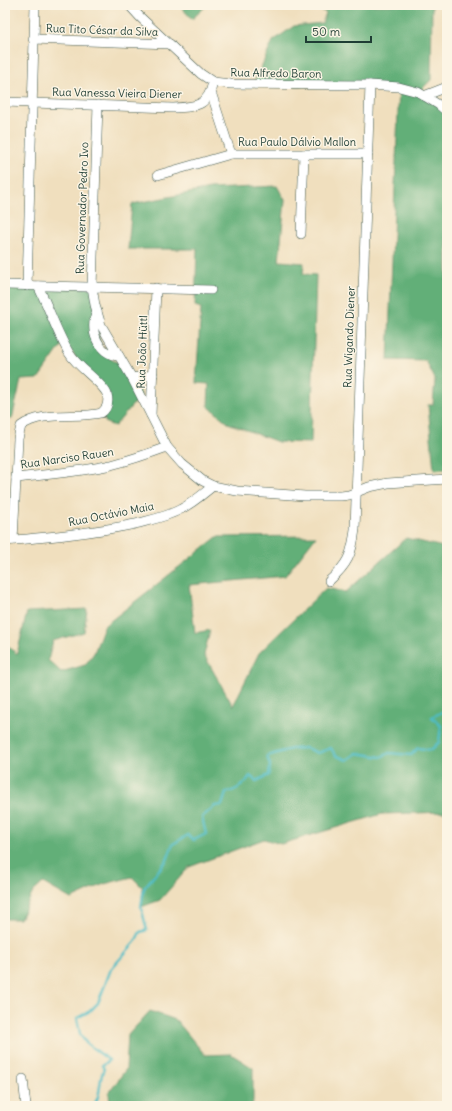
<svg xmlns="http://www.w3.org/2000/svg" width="452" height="1111" font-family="Delius,sans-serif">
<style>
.forest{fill:#62af78;stroke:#407656}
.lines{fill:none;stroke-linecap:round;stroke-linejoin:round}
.stream{stroke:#4ebcc5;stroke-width:2.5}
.minor-casing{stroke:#3e5549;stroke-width:10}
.minor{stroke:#fff;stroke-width:9}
.labels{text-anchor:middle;stroke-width:3;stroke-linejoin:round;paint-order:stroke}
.street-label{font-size:11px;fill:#1f3d34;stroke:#fcf5e5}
</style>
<rect width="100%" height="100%" fill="#fcf5e5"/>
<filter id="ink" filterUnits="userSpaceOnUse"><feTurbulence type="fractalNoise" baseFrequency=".025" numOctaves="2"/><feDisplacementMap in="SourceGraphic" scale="8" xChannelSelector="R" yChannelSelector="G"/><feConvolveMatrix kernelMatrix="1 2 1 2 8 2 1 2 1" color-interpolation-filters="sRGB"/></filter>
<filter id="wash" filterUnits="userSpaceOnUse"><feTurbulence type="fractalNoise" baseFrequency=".012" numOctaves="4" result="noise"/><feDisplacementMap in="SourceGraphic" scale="16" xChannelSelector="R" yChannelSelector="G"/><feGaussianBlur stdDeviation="0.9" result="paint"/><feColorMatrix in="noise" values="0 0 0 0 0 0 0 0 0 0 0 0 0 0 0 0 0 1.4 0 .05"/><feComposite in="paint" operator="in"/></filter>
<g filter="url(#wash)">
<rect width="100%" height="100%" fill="#f0dfbe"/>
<!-- forest -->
<g class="forest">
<path d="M 179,5 L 207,5 L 192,19 Z"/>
<path d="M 314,5 L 432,5 L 431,80 L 419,92 L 447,112 L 447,469 L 434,470 L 428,405 L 433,405 L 435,379 L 426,361 L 388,360 L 399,87 L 253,85 L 273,41 L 294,26 L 322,23 L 326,13 L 316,7 Z"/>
<path d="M 277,186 L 285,200 L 279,261 L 304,263 L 303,274 L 316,275 L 311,443 L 278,442 L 228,423 L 208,406 L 209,384 L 196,383 L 201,308 L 195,306 L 197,249 L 128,249 L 132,204 L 210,189 Z"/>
<path d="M 5,285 L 92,287 L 101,352 L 114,361 L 124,364 L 141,395 L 115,426 L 106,423 L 101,413 L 108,400 L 64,342 L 38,379 L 21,380 L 12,419 L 5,419 Z"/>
<path d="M 316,536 L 285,576 L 189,585 L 195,633 L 210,630 L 204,655 L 233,706 L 259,653 L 326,588 L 346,592 L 406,538 L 447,548 L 447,812 L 382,814 L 281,844 L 264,839 L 189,867 L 160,900 L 141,907 L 143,888 L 132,877 L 104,884 L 71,899 L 43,883 L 33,892 L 20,919 L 5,919 L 5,643 L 17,654 L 27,612 L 87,609 L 84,632 L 53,641 L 48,660 L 61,672 L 85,665 L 94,653 L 104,626 L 217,537 Z"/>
<path d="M 150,1011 L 176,1020 L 205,1055 L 231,1054 L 253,1068 L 253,1101 L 252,1106 L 110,1106 L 109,1093 L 126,1069 L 128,1035 Z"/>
</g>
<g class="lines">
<!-- stream -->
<path class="stream" d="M 93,1106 C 102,1096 98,1081 104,1069 L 102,1065 L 106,1063 L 109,1060 L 86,1043 L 80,1034 L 77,1018 L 90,1011 L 98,1003 L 111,969 L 135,942 L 140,932 L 147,930 L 141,907 L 144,888 L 167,860 L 173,844 L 188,835 L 194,840 L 206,834 L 202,817 L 215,806 L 222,805 L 226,793 C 237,790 245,785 250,776 L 256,781 L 269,775 L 270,765 L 267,756 L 291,749 L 306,748 L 318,753 L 331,748 L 335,755 L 347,760 L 357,753 L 381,757 L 389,753 L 411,755 L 418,748 L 431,750 L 439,742 L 441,726 L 432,717 L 442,712 L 447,712"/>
</g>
</g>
<g filter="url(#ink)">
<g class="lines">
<!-- minor casing -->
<g class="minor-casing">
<g id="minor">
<path d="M 129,5 L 140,17 L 201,74 L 213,82 L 231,84 L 370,85 L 399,87 L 418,92 L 439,105 L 447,112"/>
<path d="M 33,39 L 170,44"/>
<path d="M 211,92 L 231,154"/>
<path d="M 424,96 L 447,87"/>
<path d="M 5,102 L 172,108 C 195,107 208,107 213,82"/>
<path d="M 98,105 L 92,287 L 95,305 L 101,325 L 132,378 L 167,447 L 182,464 L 203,481 L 213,486 L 237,491 L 305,496 L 341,496 L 349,495 L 369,487 L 388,483 L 447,479"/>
<path d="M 158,175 L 231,154 L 368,154"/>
<path d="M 301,234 L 304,154"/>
<path d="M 5,285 L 211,290"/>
<path d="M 27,286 L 35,5"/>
<path d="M 97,312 C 88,329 98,355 119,356"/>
<path d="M 132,378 L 153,375"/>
<path d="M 151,415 L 156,288"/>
<path d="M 16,478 C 48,474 80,472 111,465 C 130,460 148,454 167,447"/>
<path d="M 13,540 L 18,439 L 21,426 C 42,410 77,419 101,413 C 107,409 109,402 107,394 C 102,382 78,368 69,353 C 57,333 49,308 38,286"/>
<path d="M 5,541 C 48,537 92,533 135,524 C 150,520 167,517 181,509 C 193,503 203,494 213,486"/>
<path d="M 329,581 C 348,564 352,555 355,529 L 370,85"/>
<path d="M 23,1079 L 26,1106"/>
</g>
</g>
<!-- minor -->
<use href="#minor" class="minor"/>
</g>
</g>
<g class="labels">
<!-- street labels -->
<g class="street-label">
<text transform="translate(102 30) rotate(2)" y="4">Rua Tito César da Silva</text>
<text transform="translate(276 73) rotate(1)" y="4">Rua Alfredo Baron</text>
<text transform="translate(117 93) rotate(1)" y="4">Rua Vanessa Vieira Diener</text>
<text x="297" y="146">Rua Paulo Dálvio Mallon</text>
<text transform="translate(82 208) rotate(-88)" y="4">Rua Governador Pedro Ivo</text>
<text transform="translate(349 337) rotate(-88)" y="4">Rua Wigando Diener</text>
<text transform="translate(142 352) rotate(-88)" y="4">Rua João Hüttl</text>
<text transform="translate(67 458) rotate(-8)" y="4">Rua Narciso Rauen</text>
<text transform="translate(111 514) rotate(-11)" y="4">Rua Octávio Maia</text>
</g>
</g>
<!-- margin -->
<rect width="452" height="1111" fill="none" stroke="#fcf5e5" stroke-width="20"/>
<!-- scale -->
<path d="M306 36v6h65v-6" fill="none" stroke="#1f3d34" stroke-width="2"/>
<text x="312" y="36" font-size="12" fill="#1f3d34" stroke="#fcf5e5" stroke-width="3" paint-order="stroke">50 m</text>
</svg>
